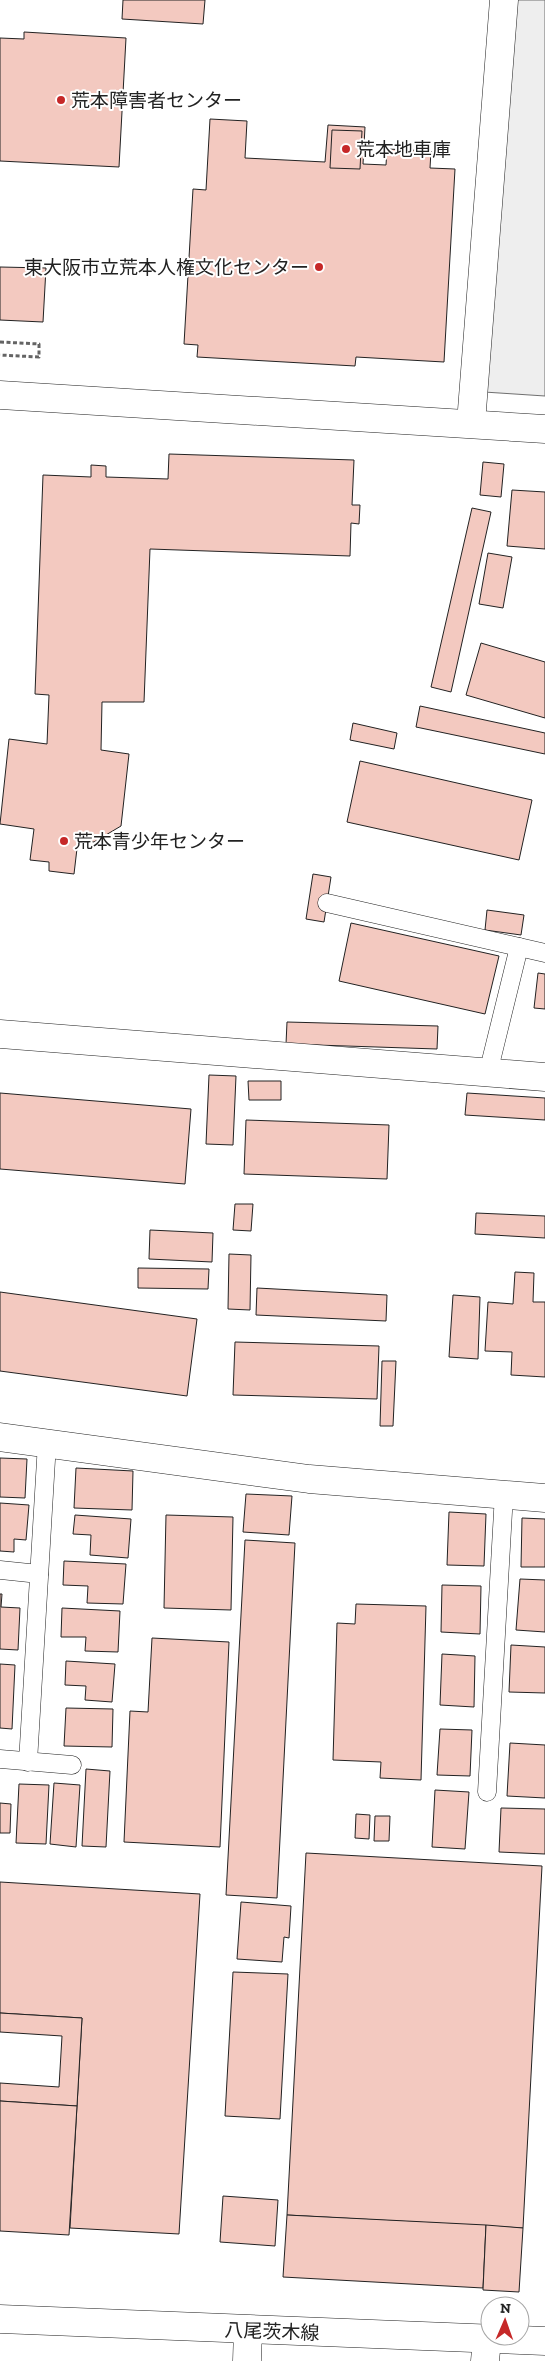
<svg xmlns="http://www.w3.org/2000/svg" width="545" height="2361" font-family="'Zilla Slab','Noto Sans JP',serif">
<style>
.green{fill:#eee;stroke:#6f6f6f}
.building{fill:#f3c9c0;stroke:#222}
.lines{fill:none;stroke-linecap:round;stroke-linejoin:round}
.service-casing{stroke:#222;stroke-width:19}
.minor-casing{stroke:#222;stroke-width:29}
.tertiary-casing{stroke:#222;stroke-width:29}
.primary-casing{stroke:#222;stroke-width:29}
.path{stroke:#646464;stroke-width:3;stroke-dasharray:4 2.5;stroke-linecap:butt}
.service{stroke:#fff;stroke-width:18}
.minor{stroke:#fff;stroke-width:28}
.tertiary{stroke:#fff;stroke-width:28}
.primary{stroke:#fff;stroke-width:28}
.poi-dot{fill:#c62828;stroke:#fff;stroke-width:2}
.labels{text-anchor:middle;stroke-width:4;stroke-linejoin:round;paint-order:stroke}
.poi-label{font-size:19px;fill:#222;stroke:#fff;text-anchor:start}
.street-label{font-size:19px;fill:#222;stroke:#fff}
</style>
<rect width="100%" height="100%" fill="#fff"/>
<!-- green -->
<path class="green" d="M 513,0 L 545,0 L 545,396 L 484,392 Z"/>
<!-- building -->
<g class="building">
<path d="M 123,0 L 205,0 L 203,24 L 122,19 Z"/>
<path d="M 24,32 L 126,38 L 119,167 L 0,161 L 0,38 L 24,39 Z"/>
<path d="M 210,119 L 247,121 L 245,158 L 325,162 L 328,125 L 365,127 L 363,164 L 386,165 L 387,149 L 431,151 L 430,168 L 455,169 L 444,362 L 356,357 L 355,366 L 197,357 L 198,345 L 184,344 L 193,189 L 206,190 Z"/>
<path d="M 332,130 L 362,131 L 360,169 L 330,168 Z"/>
<path d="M 0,267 L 46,268 L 43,322 L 0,320 Z"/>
<path d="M 169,454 L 354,460 L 352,505 L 360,505 L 359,524 L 351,523 L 350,556 L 150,549 L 144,702 L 102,702 L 101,750 L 129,754 L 121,826 L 94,842 L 78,840 L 74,874 L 49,871 L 49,862 L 30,860 L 34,829 L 0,824 L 9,739 L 47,744 L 49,695 L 35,694 L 43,475 L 91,477 L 91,465 L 106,466 L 106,477 L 168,479 Z"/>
<path d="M 483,462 L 504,464 L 501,497 L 480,495 Z"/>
<path d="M 512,490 L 545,492 L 545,549 L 507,546 Z"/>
<path d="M 472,508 L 491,512 L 451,692 L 431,687 Z"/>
<path d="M 488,553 L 512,557 L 503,608 L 479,604 Z"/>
<path d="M 481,643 L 545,662 L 545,718 L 466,695 Z"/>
<path d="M 420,706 L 545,733 L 545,754 L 416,727 Z"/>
<path d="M 353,723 L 397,733 L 394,749 L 350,740 Z"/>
<path d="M 360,761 L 532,800 L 519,860 L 347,822 Z"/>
<path d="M 313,874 L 331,877 L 324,922 L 306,919 Z"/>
<path d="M 487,910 L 524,915 L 521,935 L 485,930 Z"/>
<path d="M 351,923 L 499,956 L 485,1014 L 339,981 Z"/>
<path d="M 538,973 L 545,974 L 545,1009 L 534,1008 Z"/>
<path d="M 287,1022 L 438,1026 L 437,1049 L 286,1044 Z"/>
<path d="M 209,1075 L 236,1076 L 233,1145 L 206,1144 Z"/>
<path d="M 248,1081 L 281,1081 L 281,1100 L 249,1100 Z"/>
<path d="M 0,1093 L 191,1109 L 185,1184 L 0,1169 Z"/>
<path d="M 467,1093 L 545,1098 L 545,1120 L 465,1115 Z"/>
<path d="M 246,1120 L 389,1125 L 387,1179 L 244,1174 Z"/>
<path d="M 235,1204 L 253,1204 L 251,1231 L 233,1230 Z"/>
<path d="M 476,1213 L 545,1216 L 545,1238 L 475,1234 Z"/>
<path d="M 150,1230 L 213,1233 L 212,1262 L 149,1259 Z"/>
<path d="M 229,1254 L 251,1255 L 250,1310 L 228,1309 Z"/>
<path d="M 138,1268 L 209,1269 L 208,1289 L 138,1288 Z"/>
<path d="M 515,1272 L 534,1273 L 533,1302 L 545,1302 L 545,1377 L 511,1375 L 512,1352 L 485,1351 L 488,1302 L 513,1304 Z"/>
<path d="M 257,1288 L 387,1295 L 386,1321 L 256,1315 Z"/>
<path d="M 0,1292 L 197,1319 L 187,1396 L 0,1371 Z"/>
<path d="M 453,1295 L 480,1297 L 478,1359 L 449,1357 Z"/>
<path d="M 235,1342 L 379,1346 L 377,1399 L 233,1395 Z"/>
<path d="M 382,1361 L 396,1361 L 393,1426 L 380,1426 Z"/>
<path d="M 0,1458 L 27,1459 L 25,1498 L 0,1497 Z"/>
<path d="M 76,1468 L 133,1471 L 132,1510 L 74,1508 Z"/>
<path d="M 246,1494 L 292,1496 L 289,1535 L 243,1532 Z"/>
<path d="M 0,1503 L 29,1505 L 26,1540 L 14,1539 L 14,1552 L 0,1551 Z"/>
<path d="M 449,1512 L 486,1514 L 484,1566 L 447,1565 Z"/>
<path d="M 75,1515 L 131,1519 L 128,1558 L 90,1555 L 91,1535 L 73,1534 Z"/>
<path d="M 166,1515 L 233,1517 L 231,1610 L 164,1608 Z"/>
<path d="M 522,1518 L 545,1519 L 545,1567 L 521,1567 Z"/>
<path d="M 245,1540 L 295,1543 L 277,1898 L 226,1895 Z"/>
<path d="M 64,1561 L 126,1564 L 123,1604 L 87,1603 L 88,1586 L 63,1585 Z"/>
<path d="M 520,1579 L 545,1580 L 545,1632 L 516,1630 Z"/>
<path d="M 442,1585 L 481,1586 L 480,1634 L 441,1632 Z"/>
<path d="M 0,1594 L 2,1594 L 1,1607 L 20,1608 L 18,1650 L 0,1649 Z"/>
<path d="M 356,1604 L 426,1606 L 421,1780 L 380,1778 L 381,1762 L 333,1760 L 337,1623 L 355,1624 Z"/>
<path d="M 62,1608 L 120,1611 L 118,1652 L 85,1651 L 86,1637 L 61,1637 Z"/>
<path d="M 152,1638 L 229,1642 L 220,1847 L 124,1842 L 130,1711 L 148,1712 Z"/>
<path d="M 511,1645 L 545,1647 L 545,1693 L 509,1692 Z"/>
<path d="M 442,1654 L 475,1656 L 474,1707 L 440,1705 Z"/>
<path d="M 66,1661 L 115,1664 L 112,1702 L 85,1700 L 86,1686 L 65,1685 Z"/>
<path d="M 0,1664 L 15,1665 L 12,1729 L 0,1728 Z"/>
<path d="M 66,1708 L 113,1709 L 112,1747 L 64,1746 Z"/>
<path d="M 440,1729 L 472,1730 L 470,1776 L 437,1775 Z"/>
<path d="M 510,1743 L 545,1745 L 545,1798 L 507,1796 Z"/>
<path d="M 86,1769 L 110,1771 L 106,1847 L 82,1846 Z"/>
<path d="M 54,1783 L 80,1785 L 76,1847 L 50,1844 Z"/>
<path d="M 19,1784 L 49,1785 L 46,1844 L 16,1843 Z"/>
<path d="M 435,1790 L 469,1792 L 465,1849 L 432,1847 Z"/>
<path d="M 0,1803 L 11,1804 L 10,1833 L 0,1833 Z"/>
<path d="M 501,1808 L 545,1809 L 545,1854 L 499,1852 Z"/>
<path d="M 356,1814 L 370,1815 L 369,1839 L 355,1838 Z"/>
<path d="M 375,1816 L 390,1816 L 389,1841 L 374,1841 Z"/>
<path d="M 306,1853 L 542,1866 L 523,2228 L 287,2215 Z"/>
<path d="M 0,1882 L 200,1894 L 179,2234 L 70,2228 L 82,2018 L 0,2013 Z"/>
<path d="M 241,1902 L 291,1906 L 289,1938 L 284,1937 L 282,1962 L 237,1959 Z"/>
<path d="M 233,1972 L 288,1974 L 280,2119 L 225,2116 Z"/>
<path d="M 0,2013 L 82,2018 L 77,2106 L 0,2101 L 0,2083 L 59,2087 L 62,2036 L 0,2032 Z"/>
<path d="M 0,2101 L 77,2106 L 69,2235 L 0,2231 Z"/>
<path d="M 223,2196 L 278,2200 L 275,2246 L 220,2242 Z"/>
<path d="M 287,2215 L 486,2225 L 483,2288 L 283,2277 Z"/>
<path d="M 486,2225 L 523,2228 L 519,2292 L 483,2290 Z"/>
</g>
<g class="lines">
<!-- service casing -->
<g class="service-casing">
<g id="service">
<path d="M 327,903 L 545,953"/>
<path d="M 488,1073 L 519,947"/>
<path d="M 0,1570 L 39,1574"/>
<path d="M 0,1759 L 72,1765"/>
<path d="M 28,1762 L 47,1443"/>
<path d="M 487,1792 L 504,1494"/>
</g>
</g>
<!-- minor casing -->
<g class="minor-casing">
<g id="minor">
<path d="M 471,423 L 504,0"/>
<path d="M 0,1034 L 545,1077"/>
<path d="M 0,1437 L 309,1479 L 545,1498"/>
<path d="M 247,2361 L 248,2330"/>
<path d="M 485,2361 L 487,2339"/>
</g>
</g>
<!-- tertiary casing -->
<g class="tertiary-casing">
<path id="tertiary" d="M 0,395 L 545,429"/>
</g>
<!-- primary casing -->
<g class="primary-casing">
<path id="primary" d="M 0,2319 L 545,2341"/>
</g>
<!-- path -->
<path class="path" d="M 0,342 L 39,344 L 39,357 L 0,355"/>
<!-- service -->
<use href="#service" class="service"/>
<!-- minor -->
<use href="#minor" class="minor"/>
<!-- tertiary -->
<use href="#tertiary" class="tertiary"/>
<!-- primary -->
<use href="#primary" class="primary"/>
</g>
<!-- markers -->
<g class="poi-dot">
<circle cx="61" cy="100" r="5"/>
<circle cx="346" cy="149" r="5"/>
<circle cx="319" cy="267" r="5"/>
<circle cx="64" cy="841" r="5"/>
</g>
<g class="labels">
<!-- poi labels -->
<g class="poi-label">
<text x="71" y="107">荒本障害者センター</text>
<text x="356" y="156">荒本地車庫</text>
<text x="309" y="274" text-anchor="end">東大阪市立荒本人権文化センター</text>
<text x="74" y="848">荒本青少年センター</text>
</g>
<!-- street labels -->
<g class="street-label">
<text transform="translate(272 2331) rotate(2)" y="7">八尾茨木線</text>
</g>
</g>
<!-- north arrow -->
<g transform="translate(505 2321) rotate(2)"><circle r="24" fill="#ffffff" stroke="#a7a7a7"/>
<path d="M0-4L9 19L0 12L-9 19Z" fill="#c62828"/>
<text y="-8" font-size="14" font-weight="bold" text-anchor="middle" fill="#222222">N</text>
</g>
</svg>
